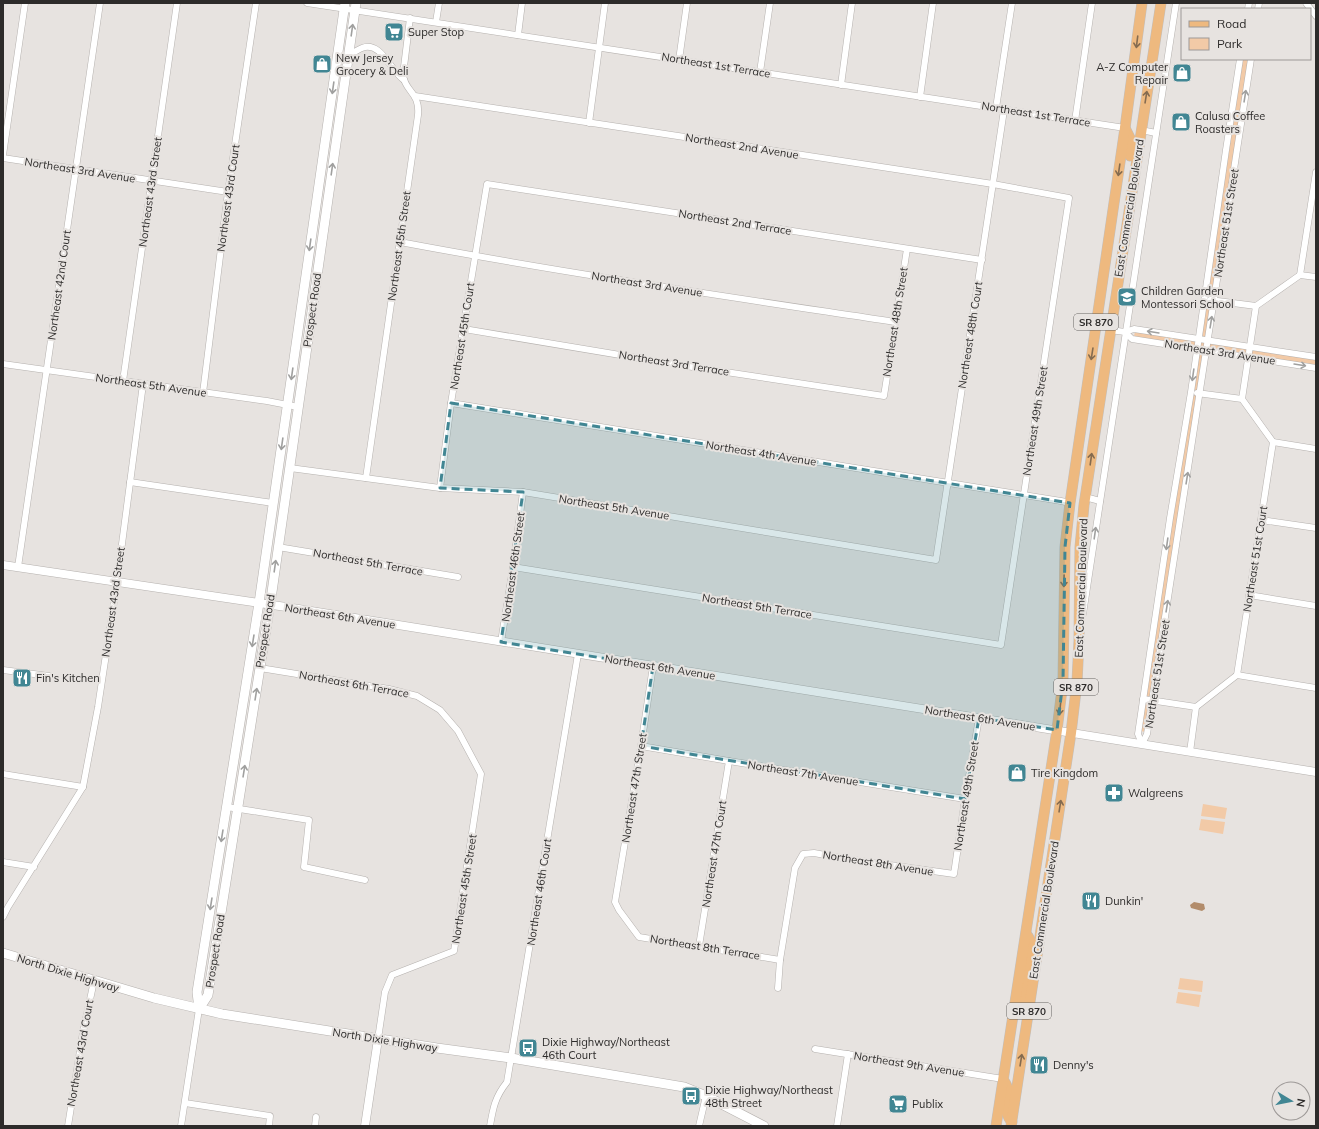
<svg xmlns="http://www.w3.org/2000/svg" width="1319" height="1129" font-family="Mulish,sans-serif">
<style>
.green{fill:#f2caa7}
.water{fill:#b28c6b}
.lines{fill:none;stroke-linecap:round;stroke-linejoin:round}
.minor-casing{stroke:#b5b1ae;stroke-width:7}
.tertiary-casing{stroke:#b5b1ae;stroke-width:9}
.secondary-casing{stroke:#b5b1ae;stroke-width:10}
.primary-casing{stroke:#c0bfbf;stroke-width:11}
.minor{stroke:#fff;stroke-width:6}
.tertiary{stroke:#fff;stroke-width:8}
.secondary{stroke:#fff;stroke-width:9}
.primary{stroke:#eeb97f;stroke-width:10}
.oneway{stroke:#a0a09f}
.oneway2{stroke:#846b50}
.marked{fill:#418693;fill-opacity:0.2;stroke:#418693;stroke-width:3;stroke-dasharray:8 5;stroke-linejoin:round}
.labels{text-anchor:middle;stroke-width:4;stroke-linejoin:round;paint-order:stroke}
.shield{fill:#e7e3e0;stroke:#656261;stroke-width:1}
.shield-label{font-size:10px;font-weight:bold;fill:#2d2b2a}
.poi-label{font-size:11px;fill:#2d2b2a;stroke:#e7e3e0;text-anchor:start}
.street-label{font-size:11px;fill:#2d2b2a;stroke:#e7e3e0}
</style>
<rect width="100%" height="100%" fill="#e7e3e0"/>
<!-- green -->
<g class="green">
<path d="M 1243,59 L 1248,59 L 1206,342 L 1316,360 L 1316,366 L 1205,348 L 1146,732 L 1140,731 L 1199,348 L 1134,337 L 1135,331 L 1200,341 Z"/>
<path d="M 1203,804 L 1227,808 L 1225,819 L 1201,816 Z"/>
<path d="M 1201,819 L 1225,822 L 1223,834 L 1199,830 Z"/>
<path d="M 1180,978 L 1203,981 L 1202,992 L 1178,989 Z"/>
<path d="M 1178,992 L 1201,995 L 1199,1007 L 1176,1003 Z"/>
</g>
<!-- water -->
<path class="water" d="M 1194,902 L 1204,904 L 1205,909 L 1202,911 L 1191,908 L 1190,905 Z"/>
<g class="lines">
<!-- minor casing -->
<g class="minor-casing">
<g id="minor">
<path d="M 307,3 L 1125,128"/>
<path d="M 1306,3 L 1316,16"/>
<path d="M 1248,9 L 1249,3"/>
<path d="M 1258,9 L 1259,3"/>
<path d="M 436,22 L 439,3"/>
<path d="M 518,35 L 522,3"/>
<path d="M 348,56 C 353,53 357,50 362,48 C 381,40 391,72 404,80"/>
<path d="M 679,60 L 687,3"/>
<path d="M 760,72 L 770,3"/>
<path d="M 841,85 L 852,3"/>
<path d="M 415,96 L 993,184 L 1069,198 L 1001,645 L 513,567"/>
<path d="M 920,97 L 933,3"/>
<path d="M 996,108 L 1012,3"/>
<path d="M 1075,121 L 1092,3"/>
<path d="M 589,123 L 605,3"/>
<path d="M 1141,130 L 1156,133"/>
<path d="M 3,155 L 25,3"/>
<path d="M 3,158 L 228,192"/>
<path d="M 400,242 C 564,273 730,297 895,322"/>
<path d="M 1300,275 L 1316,172"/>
<path d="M 1210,300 L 1256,306 L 1300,275 L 1316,277"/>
<path d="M 464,329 L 686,366 L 884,396 L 907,249"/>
<path d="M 1110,330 L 1125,332 L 1132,339 L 1316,368"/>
<path d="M 1125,332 L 1134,329 L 1316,357"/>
<path d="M 3,364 L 267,401 L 298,407"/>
<path d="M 123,381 L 177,3"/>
<path d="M 203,393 L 228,192 L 256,3"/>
<path d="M 1197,393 L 1242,399 L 1273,442 L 1316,449"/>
<path d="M 1242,399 L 1256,306"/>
<path d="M 451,403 L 1061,501 L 1070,503"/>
<path d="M 290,468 L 440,488 L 523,492 L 936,560 L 1004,110"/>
<path d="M 366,478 L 418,115 C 420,92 405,92 403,75 L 410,18"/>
<path d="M 130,482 L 273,503"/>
<path d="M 440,488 L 451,403 L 487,184 L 982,260"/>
<path d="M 1085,497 L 1100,501"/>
<path d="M 1261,520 L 1316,528"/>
<path d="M 278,547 L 458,577"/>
<path d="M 18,567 L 100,3"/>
<path d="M 1249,595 L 1316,606"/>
<path d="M 1083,614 L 1176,3"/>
<path d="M 501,642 L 513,567 L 523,492"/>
<path d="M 653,666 L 641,746 L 615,902 L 619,910 L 639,937 L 780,960"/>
<path d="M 260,668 L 389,689 L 417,696 L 440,710 L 458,731 L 481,774 L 454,951 L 392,975 L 385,992 L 378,1039"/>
<path d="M 3,670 L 49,676"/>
<path d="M 1237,675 L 1273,442"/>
<path d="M 1143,699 L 1196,707 L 1237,675 L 1316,688"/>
<path d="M 1142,744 L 1147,734 L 1251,59"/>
<path d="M 1142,744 L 1138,734 L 1170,518 L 1191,392 L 1226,150 L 1240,59"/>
<path d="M 641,746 L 729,761 L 965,799"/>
<path d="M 1190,752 L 1196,707"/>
<path d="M 3,774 L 83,787"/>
<path d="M 227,807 L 309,820 L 304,867 L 365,880"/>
<path d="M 3,862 L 34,867"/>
<path d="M 3,917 L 8,907 L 83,787 L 98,707 L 117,582 L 143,384"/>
<path d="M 699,946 L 729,761"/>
<path d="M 778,988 L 780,960 L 795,868 L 803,854 L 814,853 L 847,859 L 954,874 L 965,799 L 979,718"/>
<path d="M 815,1049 L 1003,1079"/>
<path d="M 185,1103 L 270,1116 L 269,1126"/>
<path d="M 68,1126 L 83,1032 L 94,981"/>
<path d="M 181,1126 L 199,1009"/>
<path d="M 315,1126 L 316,1117"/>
<path d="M 490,1126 C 493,1108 495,1097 507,1082 L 578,654"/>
<path d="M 699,1126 L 706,1096"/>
<path d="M 837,1126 L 848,1054"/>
</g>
</g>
<!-- tertiary casing -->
<g class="tertiary-casing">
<g id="tertiary">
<path d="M 3,565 L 286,607 L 1316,772"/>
<path d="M 365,1126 L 378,1039"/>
</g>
</g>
<!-- secondary casing -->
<g class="secondary-casing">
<g id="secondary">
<path d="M 3,953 L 154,998 L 222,1014 L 437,1048 L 511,1058 L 684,1087 L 706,1096 L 764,1126"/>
<path d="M 199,1009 L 208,995 L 272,592 L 356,3"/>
<path d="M 199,1009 L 197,992 L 259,603 L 345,3"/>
</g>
</g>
<!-- primary casing -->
<g class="primary-casing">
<g id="primary">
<path d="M 1125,128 L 1131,140 L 1130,156"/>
<path d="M 1027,935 C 1037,945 1024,981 1024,996 C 1024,1001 1026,1006 1028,1011"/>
<path d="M 1004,1081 C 1014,1093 1000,1110 1012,1122"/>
<path d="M 996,1126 L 1057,730 L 1063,681 L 1065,547 L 1070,503 L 1125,128 L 1142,3"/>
<path d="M 1011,1126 L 1071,733 L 1077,682 L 1079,641 L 1080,547 L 1084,505 L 1161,3"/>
</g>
</g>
<!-- minor -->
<use href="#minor" class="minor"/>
<!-- tertiary -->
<use href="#tertiary" class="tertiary"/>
<!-- secondary -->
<use href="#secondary" class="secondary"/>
<!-- primary -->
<use href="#primary" class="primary"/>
</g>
<!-- one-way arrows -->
<defs><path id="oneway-shaft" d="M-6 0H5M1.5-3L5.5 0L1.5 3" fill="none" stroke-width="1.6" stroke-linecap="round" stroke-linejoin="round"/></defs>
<g class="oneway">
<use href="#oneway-shaft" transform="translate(352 30) rotate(-82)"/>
<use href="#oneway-shaft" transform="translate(333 88) rotate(98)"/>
<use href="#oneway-shaft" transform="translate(1245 96) rotate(-81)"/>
<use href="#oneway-shaft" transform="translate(332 169) rotate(-82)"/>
<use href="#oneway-shaft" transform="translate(310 245) rotate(98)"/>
<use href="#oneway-shaft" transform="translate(1211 322) rotate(-81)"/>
<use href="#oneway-shaft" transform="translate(1153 332) rotate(-171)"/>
<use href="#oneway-shaft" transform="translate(1300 365) rotate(9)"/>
<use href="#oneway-shaft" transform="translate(292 374) rotate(98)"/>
<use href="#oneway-shaft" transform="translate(1193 375) rotate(98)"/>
<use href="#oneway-shaft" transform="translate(282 444) rotate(98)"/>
<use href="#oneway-shaft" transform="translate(1187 478) rotate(-81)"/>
<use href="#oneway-shaft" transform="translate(1095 533) rotate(-82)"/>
<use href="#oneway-shaft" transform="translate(1167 544) rotate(98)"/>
<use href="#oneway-shaft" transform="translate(275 566) rotate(-82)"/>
<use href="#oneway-shaft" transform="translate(1167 606) rotate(-81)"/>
<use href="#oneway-shaft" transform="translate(253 641) rotate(99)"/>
<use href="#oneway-shaft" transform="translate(256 694) rotate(-81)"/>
<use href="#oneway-shaft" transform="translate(244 771) rotate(-81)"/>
<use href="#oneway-shaft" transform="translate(222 836) rotate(99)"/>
<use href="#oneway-shaft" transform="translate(211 904) rotate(99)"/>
</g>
<g class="oneway2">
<use href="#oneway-shaft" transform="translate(1137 42) rotate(97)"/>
<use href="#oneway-shaft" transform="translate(1146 97) rotate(-81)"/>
<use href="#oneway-shaft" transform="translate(1119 170) rotate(98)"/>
<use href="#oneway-shaft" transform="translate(1092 354) rotate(99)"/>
<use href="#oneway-shaft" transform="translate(1091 459) rotate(-82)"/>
<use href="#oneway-shaft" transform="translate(1064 581) rotate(91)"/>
<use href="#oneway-shaft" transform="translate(1060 709) rotate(96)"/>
<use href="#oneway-shaft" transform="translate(1060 806) rotate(-81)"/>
<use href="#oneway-shaft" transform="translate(1021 1060) rotate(-81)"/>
</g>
<!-- marked area -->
<path class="marked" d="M 451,403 L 1070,503 L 1065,547 L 1063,681 L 1057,730 L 979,718 L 965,799 L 641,746 L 653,666 L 501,642 L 523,492 L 440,488 Z"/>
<!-- icons -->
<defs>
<g id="supermarket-square" transform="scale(1)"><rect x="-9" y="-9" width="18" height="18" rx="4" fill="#418693" stroke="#e7e3e0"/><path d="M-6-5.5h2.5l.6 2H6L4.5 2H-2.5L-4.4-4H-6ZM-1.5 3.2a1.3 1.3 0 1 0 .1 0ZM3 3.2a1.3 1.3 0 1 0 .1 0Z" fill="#fff"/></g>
<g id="shop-square" transform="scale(1)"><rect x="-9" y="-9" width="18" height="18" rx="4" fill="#418693" stroke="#e7e3e0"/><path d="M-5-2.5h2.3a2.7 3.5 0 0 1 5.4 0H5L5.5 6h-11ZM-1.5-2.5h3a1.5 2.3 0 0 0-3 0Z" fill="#fff"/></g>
<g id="school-square" transform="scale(1)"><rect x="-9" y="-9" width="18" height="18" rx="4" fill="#418693" stroke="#e7e3e0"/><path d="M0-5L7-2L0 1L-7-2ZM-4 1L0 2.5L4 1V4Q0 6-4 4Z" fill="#fff"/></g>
<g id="restaurant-square" transform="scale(1)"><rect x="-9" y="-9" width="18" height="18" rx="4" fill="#418693" stroke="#e7e3e0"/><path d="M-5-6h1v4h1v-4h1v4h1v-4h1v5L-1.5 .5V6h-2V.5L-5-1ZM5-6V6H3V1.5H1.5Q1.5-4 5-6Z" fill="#fff"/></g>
<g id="pharmacy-square" transform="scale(1)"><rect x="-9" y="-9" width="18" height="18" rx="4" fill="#418693" stroke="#e7e3e0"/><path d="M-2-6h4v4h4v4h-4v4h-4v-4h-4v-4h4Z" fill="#fff"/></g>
<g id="bus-square" transform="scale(1)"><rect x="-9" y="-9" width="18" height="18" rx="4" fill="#418693" stroke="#e7e3e0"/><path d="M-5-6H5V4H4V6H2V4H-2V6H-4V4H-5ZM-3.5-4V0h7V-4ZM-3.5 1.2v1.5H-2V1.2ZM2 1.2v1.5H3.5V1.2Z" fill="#fff"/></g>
</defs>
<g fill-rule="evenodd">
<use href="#supermarket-square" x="394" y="32"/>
<use href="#shop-square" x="322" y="64"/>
<use href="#shop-square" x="1182" y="73"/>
<use href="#shop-square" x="1181" y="122"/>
<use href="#school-square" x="1127" y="297"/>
<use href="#restaurant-square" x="22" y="678"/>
<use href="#shop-square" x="1017" y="773"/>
<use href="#pharmacy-square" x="1114" y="793"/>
<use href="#restaurant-square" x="1091" y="901"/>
<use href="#bus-square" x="528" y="1048"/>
<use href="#restaurant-square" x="1039" y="1065"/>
<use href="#bus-square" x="691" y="1096"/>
<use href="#supermarket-square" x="898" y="1104"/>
</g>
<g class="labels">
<!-- shield labels -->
<g class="shield">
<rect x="1074" y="314" width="44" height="16" rx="3"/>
<rect x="1054" y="679" width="44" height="16" rx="3"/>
<rect x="1007" y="1003" width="44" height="16" rx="3"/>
</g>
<g class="shield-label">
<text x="1096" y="326">SR 870</text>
<text x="1076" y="691">SR 870</text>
<text x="1029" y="1015">SR 870</text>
</g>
<!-- poi labels -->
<g class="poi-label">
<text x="408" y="36">Super Stop</text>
<text x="336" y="62">New Jersey<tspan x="336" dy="13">Grocery &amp; Deli</tspan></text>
<text x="1168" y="71" text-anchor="end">A-Z Computer<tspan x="1168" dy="13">Repair</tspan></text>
<text x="1195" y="120">Calusa Coffee<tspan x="1195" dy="13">Roasters</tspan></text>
<text x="1141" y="295">Children Garden<tspan x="1141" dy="13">Montessori School</tspan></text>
<text x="36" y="682">Fin's Kitchen</text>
<text x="1031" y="777">Tire Kingdom</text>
<text x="1128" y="797">Walgreens</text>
<text x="1105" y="905">Dunkin'</text>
<text x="542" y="1046">Dixie Highway/Northeast<tspan x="542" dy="13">46th Court</tspan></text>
<text x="1053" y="1069">Denny's</text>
<text x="705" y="1094">Dixie Highway/Northeast<tspan x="705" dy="13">48th Street</tspan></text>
<text x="912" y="1108">Publix</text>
</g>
<!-- street labels -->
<g class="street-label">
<text transform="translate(716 65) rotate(9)" y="4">Northeast 1st Terrace</text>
<text transform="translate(1036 114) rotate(9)" y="4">Northeast 1st Terrace</text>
<text transform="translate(742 146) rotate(9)" y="4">Northeast 2nd Avenue</text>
<text transform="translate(80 170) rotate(9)" y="4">Northeast 3rd Avenue</text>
<text transform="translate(150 192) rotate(-82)" y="4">Northeast 43rd Street</text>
<text transform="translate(228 198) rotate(-82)" y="4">Northeast 43rd Court</text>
<text transform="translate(1129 208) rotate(-81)" y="4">East Commercial Boulevard</text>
<text transform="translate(735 222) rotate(9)" y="4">Northeast 2nd Terrace</text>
<text transform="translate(1226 223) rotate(-81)" y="4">Northeast 51st Street</text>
<text transform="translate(399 246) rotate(-82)" y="4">Northeast 45th Street</text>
<text transform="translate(647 284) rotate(9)" y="4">Northeast 3rd Avenue</text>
<text transform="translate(59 285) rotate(-82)" y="4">Northeast 42nd Court</text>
<text transform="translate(312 310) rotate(-82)" y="4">Prospect Road</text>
<text transform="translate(895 322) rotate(-81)" y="4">Northeast 48th Street</text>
<text transform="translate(970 335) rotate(-81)" y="4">Northeast 48th Court</text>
<text transform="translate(462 336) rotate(-81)" y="4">Northeast 45th Court</text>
<text transform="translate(1220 352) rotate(9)" y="4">Northeast 3rd Avenue</text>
<text transform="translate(674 363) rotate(9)" y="4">Northeast 3rd Terrace</text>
<text transform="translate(151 385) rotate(8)" y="4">Northeast 5th Avenue</text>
<text transform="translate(1035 421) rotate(-81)" y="4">Northeast 49th Street</text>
<text transform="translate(761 453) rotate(9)" y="4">Northeast 4th Avenue</text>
<text transform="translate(614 507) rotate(9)" y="4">Northeast 5th Avenue</text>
<text transform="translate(1255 559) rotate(-81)" y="4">Northeast 51st Court</text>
<text transform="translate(368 562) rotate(10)" y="4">Northeast 5th Terrace</text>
<text transform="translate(513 567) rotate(-82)" y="4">Northeast 46th Street</text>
<text transform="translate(1081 588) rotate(-88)" y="4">East Commercial Boulevard</text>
<text transform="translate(113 602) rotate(-82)" y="4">Northeast 43rd Street</text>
<text transform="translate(757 606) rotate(9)" y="4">Northeast 5th Terrace</text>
<text transform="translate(340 616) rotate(9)" y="4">Northeast 6th Avenue</text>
<text transform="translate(265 631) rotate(-81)" y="4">Prospect Road</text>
<text transform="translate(660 667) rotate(9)" y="4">Northeast 6th Avenue</text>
<text transform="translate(1157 674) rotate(-81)" y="4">Northeast 51st Street</text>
<text transform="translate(354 684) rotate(10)" y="4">Northeast 6th Terrace</text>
<text transform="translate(980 718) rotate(9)" y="4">Northeast 6th Avenue</text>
<text transform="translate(803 773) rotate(9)" y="4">Northeast 7th Avenue</text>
<text transform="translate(634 788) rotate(-81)" y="4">Northeast 47th Street</text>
<text transform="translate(966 796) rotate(-81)" y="4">Northeast 49th Street</text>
<text transform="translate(714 854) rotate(-81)" y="4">Northeast 47th Court</text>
<text transform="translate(878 863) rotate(9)" y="4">Northeast 8th Avenue</text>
<text transform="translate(464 889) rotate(-81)" y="4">Northeast 45th Street</text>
<text transform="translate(539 892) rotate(-81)" y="4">Northeast 46th Court</text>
<text transform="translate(1044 910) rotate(-81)" y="4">East Commercial Boulevard</text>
<text transform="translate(705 947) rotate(9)" y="4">Northeast 8th Terrace</text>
<text transform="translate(215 951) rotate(-81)" y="4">Prospect Road</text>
<text transform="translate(68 973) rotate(17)" y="4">North Dixie Highway</text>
<text transform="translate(385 1040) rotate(9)" y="4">North Dixie Highway</text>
<text transform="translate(80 1053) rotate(-80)" y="4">Northeast 43rd Court</text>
<text transform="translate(909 1064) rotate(9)" y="4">Northeast 9th Avenue</text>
</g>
</g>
<!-- border -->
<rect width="1319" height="1129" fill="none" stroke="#2d2b2a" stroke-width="8"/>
<!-- legend -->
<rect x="1181" y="8" width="130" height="52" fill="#e7e3e0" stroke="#9d9997"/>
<rect x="1189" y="21" width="20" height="6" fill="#eeb97f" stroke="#9d9997"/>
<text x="1217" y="28" font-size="12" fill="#2d2b2a">Road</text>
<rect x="1189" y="38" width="20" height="12" fill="#f2caa7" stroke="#9d9997"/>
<text x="1217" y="48" font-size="12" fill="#2d2b2a">Park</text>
<!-- north arrow -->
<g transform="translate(1291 1101) rotate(100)"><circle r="19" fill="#e7e3e0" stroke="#9d9997"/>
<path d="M0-3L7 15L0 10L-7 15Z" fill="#418693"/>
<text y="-6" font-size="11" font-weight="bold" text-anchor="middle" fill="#2d2b2a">N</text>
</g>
</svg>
